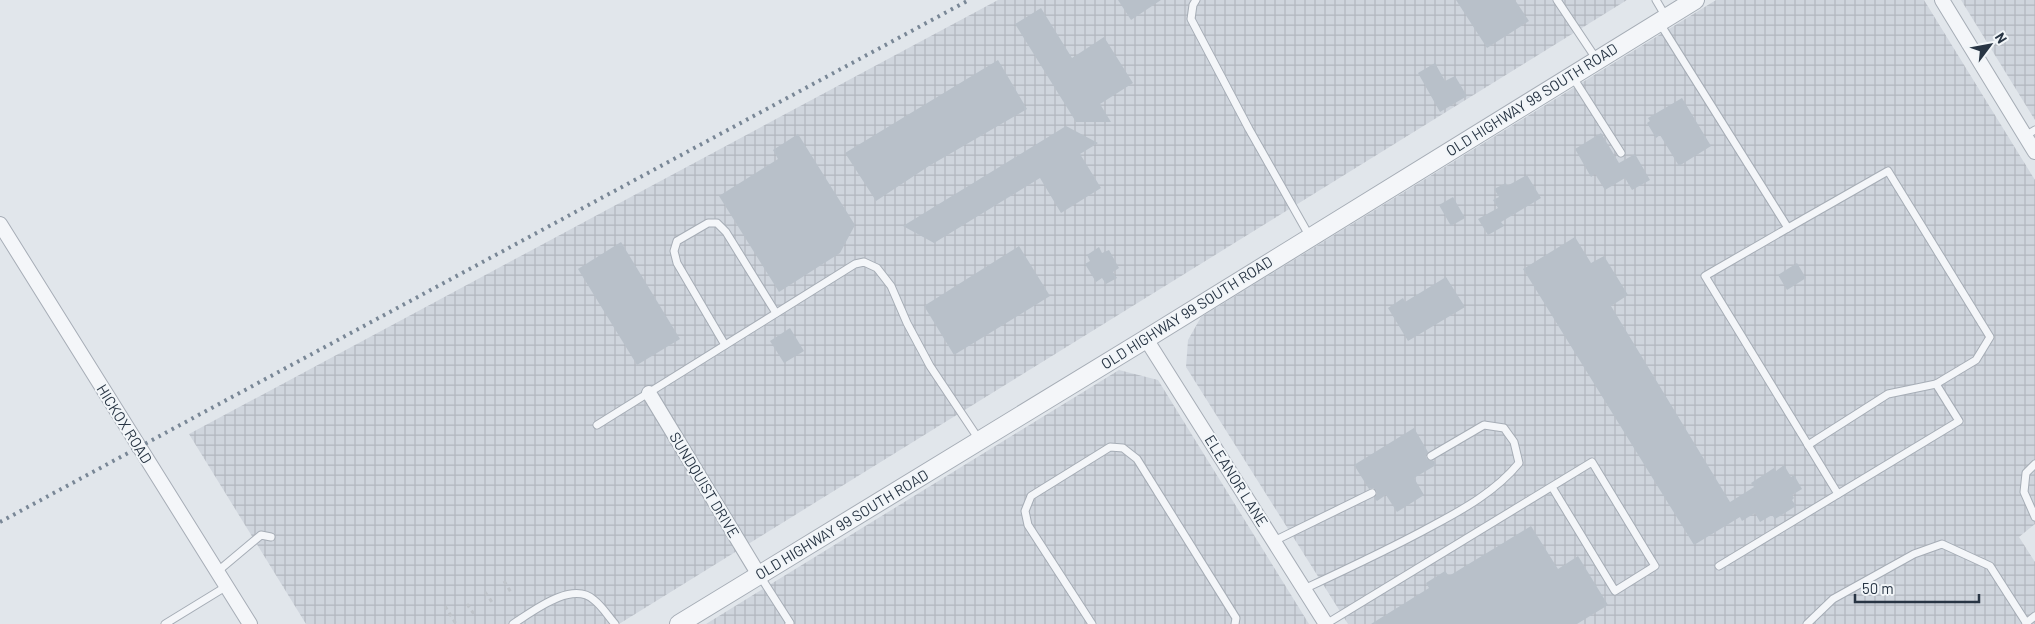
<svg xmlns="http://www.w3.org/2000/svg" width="2035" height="624" font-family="Barlow,sans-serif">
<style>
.industrial{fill:url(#industrial-grid)}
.building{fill:#b8c0c9}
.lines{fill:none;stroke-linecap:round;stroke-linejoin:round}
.service-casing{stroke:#a6adb6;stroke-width:9}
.minor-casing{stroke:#a6adb6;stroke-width:16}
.tertiary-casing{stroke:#a6adb6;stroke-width:20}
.path{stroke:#bfc4ca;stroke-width:3;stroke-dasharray:4 4;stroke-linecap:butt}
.service{stroke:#f4f6f9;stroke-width:7}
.minor{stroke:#f4f6f9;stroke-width:14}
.tertiary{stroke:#f4f6f9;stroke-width:18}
.rail{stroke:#798796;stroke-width:4;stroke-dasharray:2.5 5;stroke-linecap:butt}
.labels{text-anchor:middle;stroke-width:4;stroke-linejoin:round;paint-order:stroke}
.street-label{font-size:15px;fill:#283544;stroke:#f1f5f8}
</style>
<defs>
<pattern id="industrial-grid" width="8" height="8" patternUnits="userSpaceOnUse" patternTransform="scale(1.25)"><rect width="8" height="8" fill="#cfd5dd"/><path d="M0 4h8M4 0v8" fill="none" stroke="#b2b7bf"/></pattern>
</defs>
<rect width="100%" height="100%" fill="#e1e6eb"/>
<!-- industrial -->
<g class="industrial">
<path d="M 998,0 L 1627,0 L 619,624 L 306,624 L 189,434 Z"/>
<path d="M 1716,0 L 1924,0 L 2035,180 L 2035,524 L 2019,537 L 2035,562 L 2035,624 L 1348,624 L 1186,367 L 1188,340 L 1201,317 Z"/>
<path d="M 1961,0 L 2035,0 L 2035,120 Z"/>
<path d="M 1119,370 L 1158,380 L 1309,624 L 706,624 Z"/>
</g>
<!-- building -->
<g class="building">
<path d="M 1118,0 L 1161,0 L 1131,20 Z"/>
<path d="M 1456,0 L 1515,0 L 1529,21 L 1487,48 Z"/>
<path d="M 1041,8 L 1072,58 L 1104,37 L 1133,83 L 1100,104 L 1111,122 L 1076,122 L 1015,24 Z"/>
<path d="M 998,60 L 1027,109 L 929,166 L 876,201 L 845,153 Z"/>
<path d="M 1435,63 L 1445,81 L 1455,76 L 1467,96 L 1440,112 L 1418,73 Z"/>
<path d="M 1682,98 L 1711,146 L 1679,166 L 1660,135 L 1656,138 L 1647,123 L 1650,121 L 1648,118 Z"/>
<path d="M 1066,126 L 1098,143 L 1080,154 L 1101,188 L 1061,213 L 1040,178 L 934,243 L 903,226 Z"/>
<path d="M 1601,133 L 1619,163 L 1635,154 L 1650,180 L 1632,190 L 1625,178 L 1605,190 L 1595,174 L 1591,177 L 1575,149 Z"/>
<path d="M 798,134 L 855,225 L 840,253 L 779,292 L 719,196 L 778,159 L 773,150 Z"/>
<path d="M 1527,175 L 1541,198 L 1501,222 L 1504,226 L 1488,235 L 1478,219 L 1498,208 L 1493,200 L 1499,197 L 1494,189 L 1506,183 L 1507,186 Z"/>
<path d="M 1453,197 L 1465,218 L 1451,226 L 1439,205 Z"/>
<path d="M 1575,237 L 1591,263 L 1604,256 L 1628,295 L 1611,306 L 1730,502 L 1754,487 L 1751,483 L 1774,468 L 1776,471 L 1784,465 L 1791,477 L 1794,475 L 1802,489 L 1792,495 L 1794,498 L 1792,500 L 1796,506 L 1775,519 L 1772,515 L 1760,522 L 1755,513 L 1742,521 L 1740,517 L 1694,545 L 1523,269 Z"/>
<path d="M 621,242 L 680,339 L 637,365 L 578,269 Z"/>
<path d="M 1019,246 L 1050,296 L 954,355 L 924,306 Z"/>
<path d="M 1099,247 L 1102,253 L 1109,250 L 1119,268 L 1113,272 L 1117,278 L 1106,284 L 1102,278 L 1096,282 L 1085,264 L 1090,261 L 1087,255 Z"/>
<path d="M 1797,263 L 1806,278 L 1787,290 L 1778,275 Z"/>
<path d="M 1446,277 L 1465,307 L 1408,341 L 1388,308 L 1403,298 L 1405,302 Z"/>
<path d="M 790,328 L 804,351 L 784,363 L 770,341 Z"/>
<path d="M 1414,428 L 1428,452 L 1426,456 L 1427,459 L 1434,461 L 1436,465 L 1414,478 L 1424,495 L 1397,512 L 1386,495 L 1377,501 L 1374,498 L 1377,494 L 1376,490 L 1373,488 L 1369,489 L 1354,465 Z"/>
<path d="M 1531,526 L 1558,569 L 1578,556 L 1608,605 L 1577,624 L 1371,624 L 1429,588 L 1426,583 L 1445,571 L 1449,576 Z"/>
</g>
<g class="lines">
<!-- service casing -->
<g class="service-casing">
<g id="service">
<path d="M 1196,0 L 1193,5 L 1191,19 L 1249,129 L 1310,237"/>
<path d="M 1557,0 L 1597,60"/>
<path d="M 1656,0 L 1666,17"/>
<path d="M 1659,22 L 1788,228 L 1888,171 L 1990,337 L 1976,360 L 1936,384 L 1959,421 L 1719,566"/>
<path d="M 1572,76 L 1621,153"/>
<path d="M 2025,136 L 2035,130"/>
<path d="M 1788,228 L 1705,276 L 1838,494"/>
<path d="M 725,345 L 677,263 L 674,251 L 677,241 L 708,223 L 717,223 L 726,232 L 776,313"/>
<path d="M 597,425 L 855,264 L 864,262 L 877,268 L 891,286 L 907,323 L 930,366 L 980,441"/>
<path d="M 1808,445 L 1888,394 L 1936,384"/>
<path d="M 2035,464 L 2026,473 L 2024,492 L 2035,517"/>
<path d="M 1274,541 L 1372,493"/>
<path d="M 218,571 L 261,535 L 271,537"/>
<path d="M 760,576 L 790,623 L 789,624"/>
<path d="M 1304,589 C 1347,569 1390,549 1432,526 C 1464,509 1496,491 1519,463 L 1514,442 L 1504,428 L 1484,425 L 1431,456"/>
<path d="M 2026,623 L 2035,616"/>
<path d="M 165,624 L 227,586"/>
<path d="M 513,624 C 532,612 572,580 594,600 C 602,606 608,616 615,624"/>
<path d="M 1092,624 L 1028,525 L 1025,511 L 1031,496 L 1110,447 L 1123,448 L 1137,459 L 1236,618 L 1235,624"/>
<path d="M 1326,624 L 1592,462 L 1655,566 L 1615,591 L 1552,487"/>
<path d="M 1807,624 L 1833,599 L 1914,554 L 1942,544 L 1990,566 L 2027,624"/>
</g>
</g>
<!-- minor casing -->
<g class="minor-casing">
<g id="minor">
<path d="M 1942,0 L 2035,152"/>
<path d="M 0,224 L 250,624"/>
<path d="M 1146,339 L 1326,624"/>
<path d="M 649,393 L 759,575"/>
</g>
</g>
<!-- tertiary casing -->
<g class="tertiary-casing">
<path id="tertiary" d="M 679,624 L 1146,339 L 1695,0"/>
</g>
<!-- path -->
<g class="path">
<path d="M 504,581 L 512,594"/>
<path d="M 485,592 L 494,605"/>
<path d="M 467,604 L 476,617"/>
<path d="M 445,606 L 456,624"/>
</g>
<!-- service -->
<use href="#service" class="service"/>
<!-- minor -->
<use href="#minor" class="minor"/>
<!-- tertiary -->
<use href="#tertiary" class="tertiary"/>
<!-- rail -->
<path class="rail" d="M 0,522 L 969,0"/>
</g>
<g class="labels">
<!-- street labels -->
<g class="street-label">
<text transform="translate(1532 100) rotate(-32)" y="5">OLD HIGHWAY 99 SOUTH ROAD</text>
<text transform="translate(1187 313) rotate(-32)" y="5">OLD HIGHWAY 99 SOUTH ROAD</text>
<text transform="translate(124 424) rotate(58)" y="5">HICKOX ROAD</text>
<text transform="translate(1236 481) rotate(58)" y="5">ELEANOR LANE</text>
<text transform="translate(704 485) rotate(59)" y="5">SUNDQUIST DRIVE</text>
<text transform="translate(842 525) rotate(-31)" y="5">OLD HIGHWAY 99 SOUTH ROAD</text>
</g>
</g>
<!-- north arrow -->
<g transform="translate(1990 45) rotate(58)" stroke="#f1f5f8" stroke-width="4" paint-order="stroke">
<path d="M0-4L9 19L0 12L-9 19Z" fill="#283544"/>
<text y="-8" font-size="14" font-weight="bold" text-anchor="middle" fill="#283544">N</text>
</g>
<!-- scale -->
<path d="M1855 594v8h124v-8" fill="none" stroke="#283544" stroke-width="2.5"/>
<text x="1862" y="594" font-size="15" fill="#283544" stroke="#f1f5f8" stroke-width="4" paint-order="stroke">50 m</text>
</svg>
